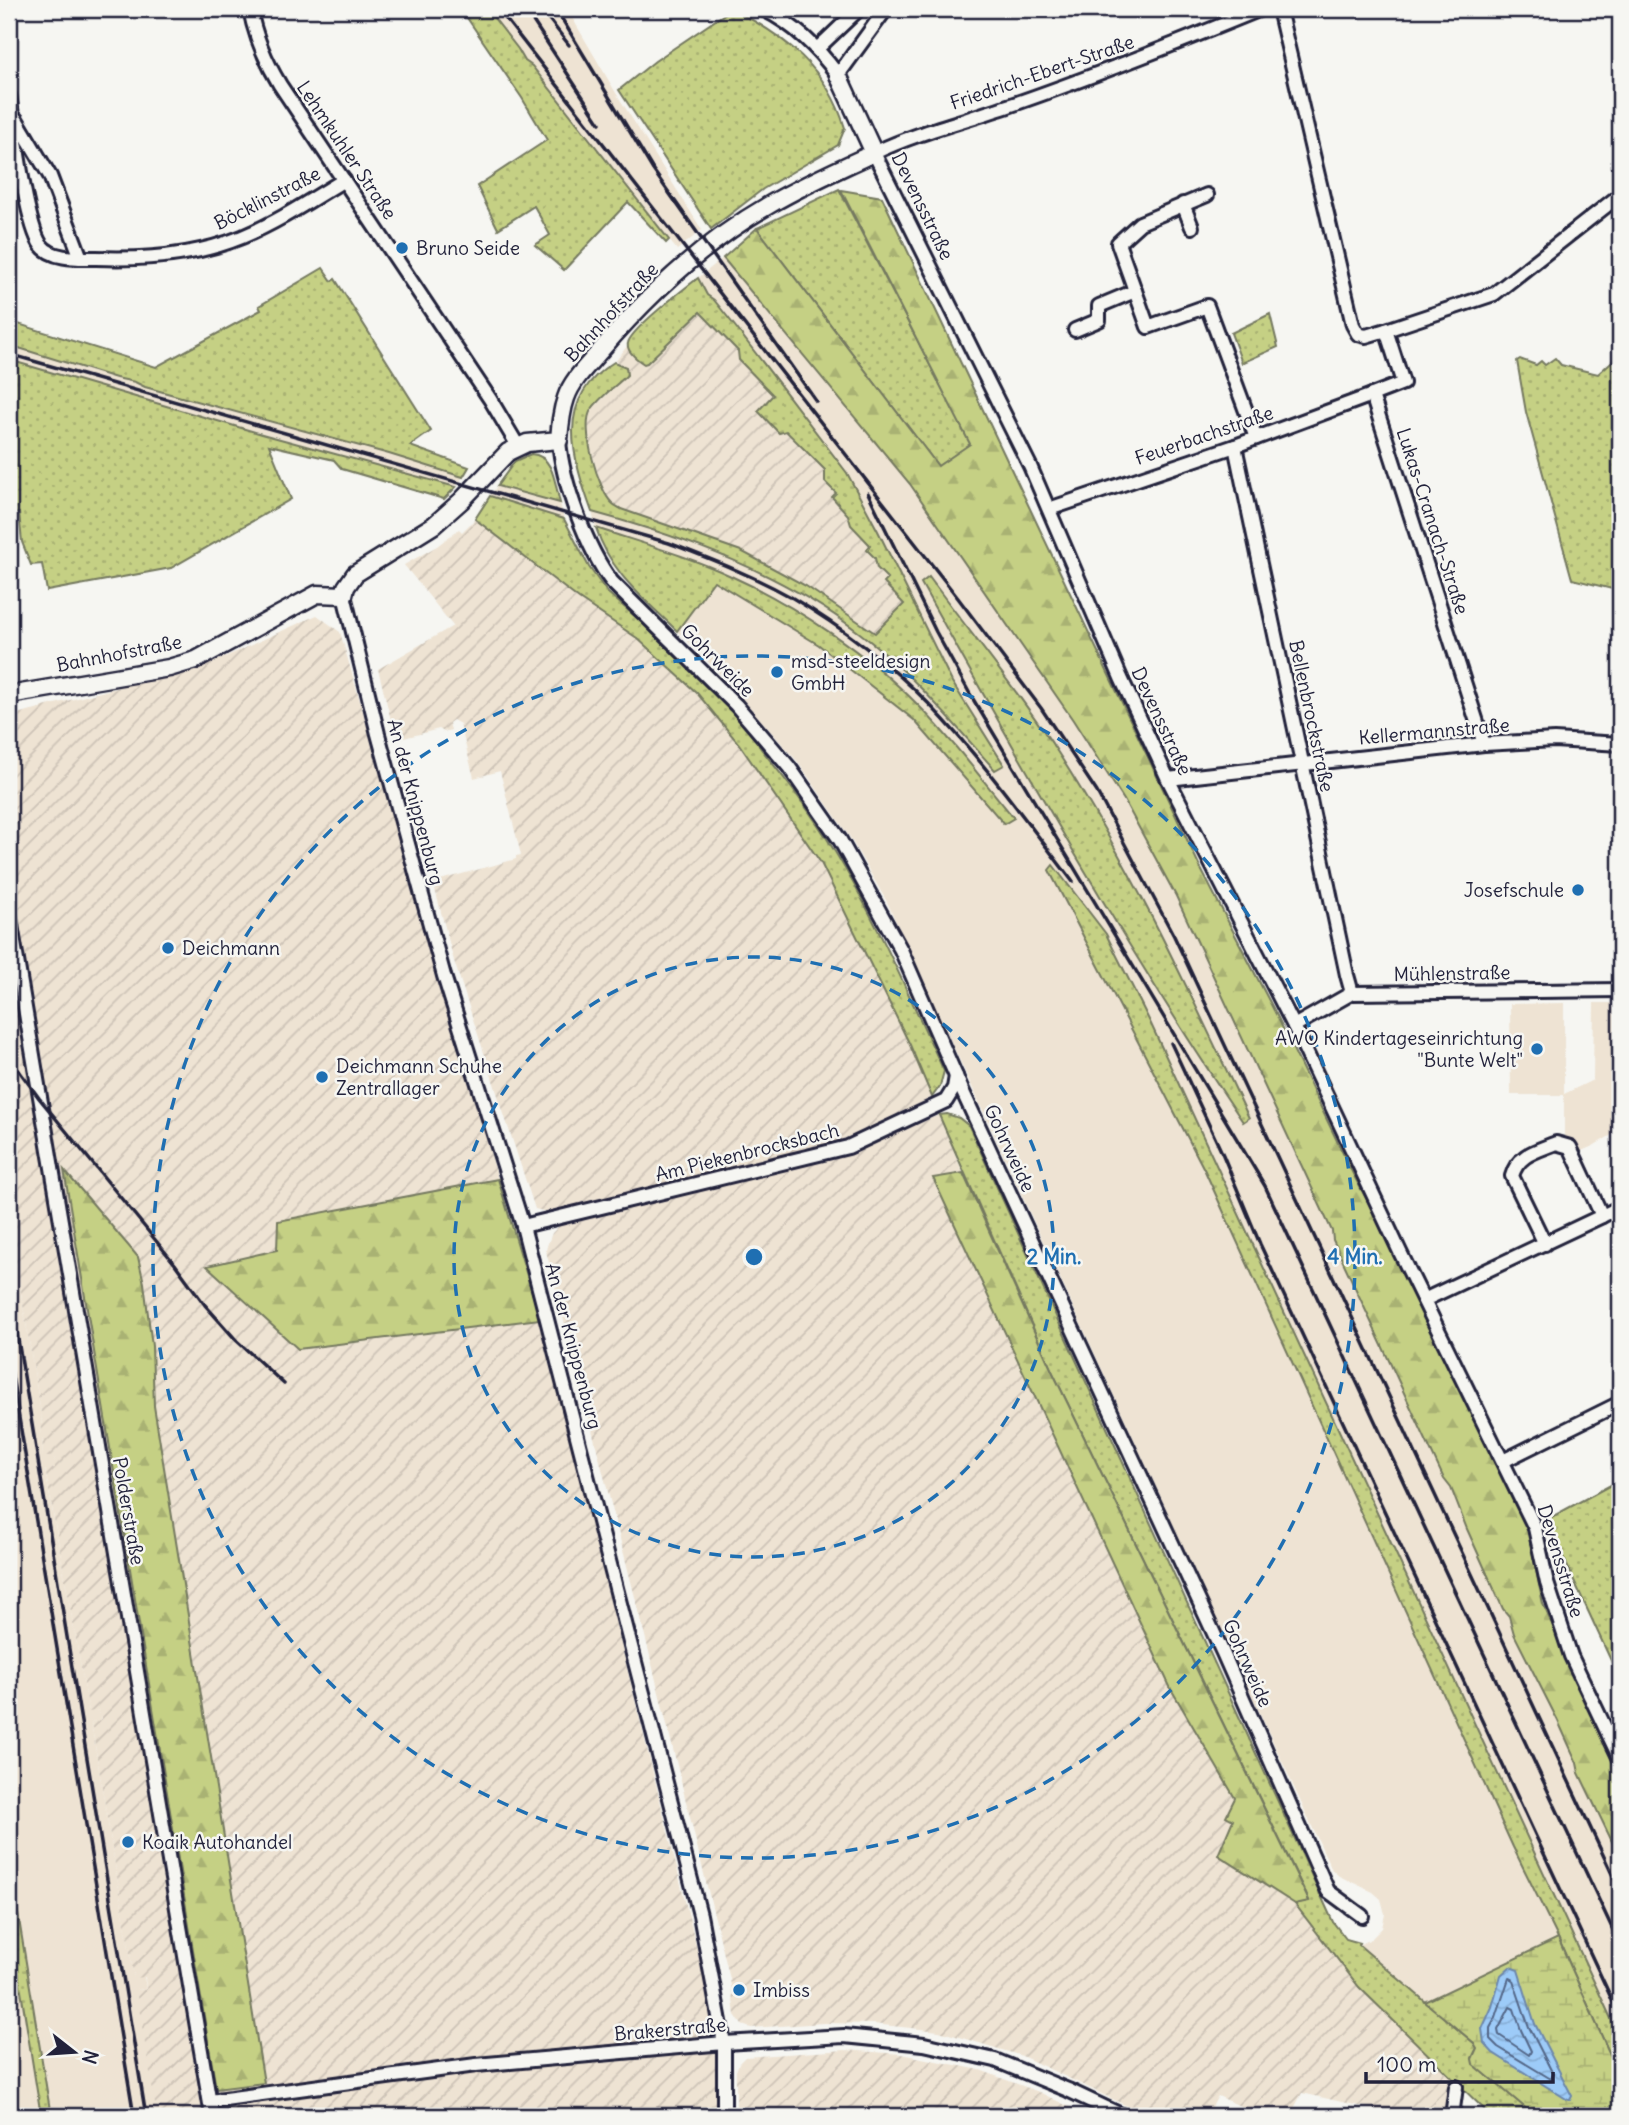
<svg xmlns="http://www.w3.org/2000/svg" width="1629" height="2125" font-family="Delius,sans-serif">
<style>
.built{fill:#eee3d3}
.industrial{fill:url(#industrial-furrows)}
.green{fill:url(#green-dots);stroke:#747960;stroke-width:2}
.forest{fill:url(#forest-firs);stroke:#747960;stroke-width:2}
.wetland{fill:url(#wetland-marsh);stroke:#747960;stroke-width:2}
.water{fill:url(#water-waves);stroke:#6c87ac;stroke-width:2}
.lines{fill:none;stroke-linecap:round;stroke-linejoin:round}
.shore{stroke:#536687;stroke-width:2}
.minor-casing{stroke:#22223b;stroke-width:18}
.tertiary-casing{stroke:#22223b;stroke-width:21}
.minor{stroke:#f6f6f2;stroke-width:12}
.tertiary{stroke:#f6f6f2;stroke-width:16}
.rail{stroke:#22223b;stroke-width:3.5}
.ring{fill:none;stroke:#1f6fb2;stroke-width:3.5;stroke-dasharray:12 9}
.poi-dot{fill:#1f6fb2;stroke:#f6f6f2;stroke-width:2.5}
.labels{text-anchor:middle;stroke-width:5;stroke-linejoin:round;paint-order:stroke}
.street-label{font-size:19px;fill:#22223b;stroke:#f6f6f2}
.poi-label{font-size:19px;fill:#22223b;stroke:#f6f6f2;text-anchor:start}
.centre{fill:#1f6fb2;stroke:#f6f6f2;stroke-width:3.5}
.ring-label{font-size:21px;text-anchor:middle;font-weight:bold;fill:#1f6fb2;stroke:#f6f6f2;stroke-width:5;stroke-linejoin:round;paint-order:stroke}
</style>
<defs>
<pattern id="industrial-furrows" width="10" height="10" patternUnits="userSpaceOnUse" patternTransform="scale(1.75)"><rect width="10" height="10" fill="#eee3d3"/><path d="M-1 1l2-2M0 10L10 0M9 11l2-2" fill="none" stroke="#ccc2b6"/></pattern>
<pattern id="green-dots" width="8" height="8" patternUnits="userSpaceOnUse" patternTransform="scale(1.75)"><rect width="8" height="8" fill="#c5d084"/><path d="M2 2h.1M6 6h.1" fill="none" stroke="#a9b273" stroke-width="1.8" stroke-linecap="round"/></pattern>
<pattern id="forest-firs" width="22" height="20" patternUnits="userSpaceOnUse" patternTransform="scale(1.75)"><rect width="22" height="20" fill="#c5d084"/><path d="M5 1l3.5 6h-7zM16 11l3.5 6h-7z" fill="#a9b273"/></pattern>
<pattern id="wetland-marsh" width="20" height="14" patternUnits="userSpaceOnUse" patternTransform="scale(1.75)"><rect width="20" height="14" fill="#c5d084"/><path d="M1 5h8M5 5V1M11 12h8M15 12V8" fill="none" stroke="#a9b273"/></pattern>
<pattern id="water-waves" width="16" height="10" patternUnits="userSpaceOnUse" patternTransform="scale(1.75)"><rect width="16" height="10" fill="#9dcbf8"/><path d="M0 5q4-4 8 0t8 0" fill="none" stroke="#87aed6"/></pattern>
</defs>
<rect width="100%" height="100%" fill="#f6f6f2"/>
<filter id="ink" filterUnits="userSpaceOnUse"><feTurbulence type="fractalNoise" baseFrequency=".0143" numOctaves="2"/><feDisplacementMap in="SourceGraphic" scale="14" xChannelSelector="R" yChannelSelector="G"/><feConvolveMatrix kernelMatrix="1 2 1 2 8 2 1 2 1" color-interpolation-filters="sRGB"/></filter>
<g filter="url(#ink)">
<!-- built -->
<g class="built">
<path d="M 487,9 L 567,9 L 616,93 L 702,230 L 677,250 L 532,66 L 525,61 L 518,49 Z"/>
<path d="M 723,258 L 910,484 L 1073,720 L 1124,800 L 1176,896 L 1332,1231 L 1333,1240 L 1444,1479 L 1451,1488 L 1467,1529 L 1503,1609 L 1509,1616 L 1514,1634 L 1558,1721 L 1577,1763 L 1579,1773 L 1620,1858 L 1620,2038 L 1150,1022 L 1106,934 L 1049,870 L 1205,1171 L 1513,1847 L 1558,1938 L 1425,2002 L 1359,1945 L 1371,1939 L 1382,1928 L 1385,1914 L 1381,1899 L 1373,1892 L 1339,1876 L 1332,1870 L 887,902 L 849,836 L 798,762 L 720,674 L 677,631 L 714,581 L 764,608 L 819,645 L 914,720 L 1004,824 L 918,705 L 806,617 L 779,599 L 729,575 L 596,528 L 592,512 L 638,525 L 723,556 L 766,575 L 813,602 L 862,634 L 920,687 L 995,770 L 1003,765 L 952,682 L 878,531 L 847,473 L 738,330 L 700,286 L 702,284 L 698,278 Z"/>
<path d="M 9,345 L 116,378 L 135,382 L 145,387 L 244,415 L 389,454 L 463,477 L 456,487 L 122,394 L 9,360 Z"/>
<path d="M 497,486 L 560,503 L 564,519 L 490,496 Z"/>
<path d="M 1564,1003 L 1564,1094 L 1593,1080 L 1594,1003 L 1620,1003 L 1620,1130 L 1593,1146 L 1579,1152 L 1564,1139 L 1564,1095 L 1511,1095 L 1510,1004 Z"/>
<path d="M 9,1044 L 23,1067 L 26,1089 L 9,1068 Z"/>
<path d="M 9,1221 L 41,1413 L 43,1457 L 54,1456 L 56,1468 L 45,1470 L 89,1711 L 99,1710 L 101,1721 L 91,1722 L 134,1977 L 144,1976 L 146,1989 L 137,1990 L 158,2116 L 9,2116 Z"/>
</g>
<!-- industrial -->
<g class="industrial">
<path d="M 699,312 L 738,351 L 739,360 L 774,395 L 759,411 L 785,431 L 825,470 L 836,493 L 832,498 L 848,516 L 851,525 L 871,545 L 877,568 L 888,579 L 885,583 L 904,604 L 875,633 L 806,586 L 741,551 L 621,509 L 612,503 L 601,485 L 591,450 L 587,419 L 591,410 L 627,375 L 626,367 L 615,362 L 627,346 L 635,357 Z"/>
<path d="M 475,519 L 579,599 L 637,638 L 697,693 L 739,744 L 821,863 L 910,1045 L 932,1097 L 897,1117 L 831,1144 L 547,1212 L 535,1209 L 454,961 L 433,882 L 516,859 L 516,856 L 521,855 L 500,771 L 474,778 L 460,724 L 453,720 L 449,723 L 451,730 L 444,732 L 439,729 L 396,740 L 378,669 L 453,626 L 404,565 L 437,546 L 459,529 L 462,532 Z"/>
<path d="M 317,615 L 340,632 L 498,1179 L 279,1221 L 277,1250 L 208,1266 L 298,1349 L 540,1319 L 715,2021 L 718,2116 L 157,2116 L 136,1990 L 146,1989 L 145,1977 L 134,1978 L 91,1722 L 101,1720 L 99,1710 L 89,1712 L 45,1469 L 55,1468 L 54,1457 L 43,1457 L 41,1413 L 9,1221 L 9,1068 L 26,1088 L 23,1067 L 9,1044 L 9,716 L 154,678 L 194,671 Z"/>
<path d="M 939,1115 L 963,1173 L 934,1178 L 1171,1689 L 1235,1798 L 1226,1815 L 1233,1820 L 1219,1855 L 1295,1904 L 1359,1987 L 1458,2081 L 1453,2086 L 1451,2116 L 1417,2116 L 1386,2112 L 1302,2093 L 1290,2116 L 1262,2116 L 1218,2096 L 1207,2116 L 1148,2116 L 1022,2056 L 939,2031 L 873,2024 L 824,2023 L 751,2028 L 742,2025 L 735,2015 L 730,1979 L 645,1636 L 546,1251 L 547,1246 L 552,1233 L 562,1223 L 848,1153 Z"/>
<path d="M 845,2050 L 902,2054 L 980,2070 L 1039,2092 L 1088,2116 L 736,2116 L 736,2071 L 739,2063 L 745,2057 Z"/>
</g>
<!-- green -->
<g class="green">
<path d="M 461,9 L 487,9 L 518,49 L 525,61 L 532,66 L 669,240 L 666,243 L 628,202 L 564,270 L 535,245 L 550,235 L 534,206 L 498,229 L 477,186 L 547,140 L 522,98 Z"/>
<path d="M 732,9 C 785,36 827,68 845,128 L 838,145 L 763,189 L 711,229 L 619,90 L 655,61 Z"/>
<path d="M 839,189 L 971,444 L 938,466 L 757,228 Z"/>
<path d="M 323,268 L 332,281 L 335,279 L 431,431 L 410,446 L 469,467 L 463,477 L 389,454 L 145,387 L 135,382 L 116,378 L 9,345 L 9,321 L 156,367 L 261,310 L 259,306 Z"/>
<path d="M 698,278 L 707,295 L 714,300 L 738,330 L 847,473 L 878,531 L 952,682 L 1004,765 L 995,770 C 953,723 912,673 861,634 C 782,573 687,538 592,512 C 573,459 553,399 614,362 L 626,367 L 627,375 C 616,386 600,397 591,410 C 580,426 598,490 612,503 C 615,506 618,507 621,509 L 741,551 L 806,586 L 875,633 L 904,604 L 884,583 L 888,579 L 877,568 L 875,558 L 867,550 L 870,545 L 851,525 L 848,515 L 832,497 L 836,493 L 825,482 L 825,470 L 786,431 L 779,433 L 758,411 L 773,395 L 739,360 L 738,351 L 700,312 L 647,363 L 644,364 C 638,360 626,351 628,343 C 631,329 685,288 698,278 Z"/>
<path d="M 1270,314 L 1278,347 L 1242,363 L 1231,333 Z"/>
<path d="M 1620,354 L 1620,591 L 1572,579 L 1526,412 L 1517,361 L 1520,359 L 1536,365 L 1541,361 L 1545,365 L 1555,358 L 1561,365 L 1598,374 Z"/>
<path d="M 9,360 L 262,434 L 456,487 L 444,499 L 342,469 L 334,460 L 269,445 L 291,499 L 171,568 L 47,591 L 42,564 L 31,565 L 22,542 L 19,513 L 9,515 Z"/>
<path d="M 531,454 C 554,455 555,485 560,503 L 497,486 L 515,461 Z"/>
<path d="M 490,496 L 564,519 L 589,567 L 607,592 L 660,638 L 726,704 L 757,738 L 759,746 C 785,779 812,813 834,850 C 877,920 909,996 944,1071 L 940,1086 L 932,1097 L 910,1045 L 821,863 L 739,744 L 697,693 L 637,638 L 579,599 L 475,519 Z"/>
<path d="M 596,528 C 641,543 688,556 731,576 C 795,605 869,655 918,705 C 953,740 983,781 1014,818 L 1004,824 L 914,720 L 819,645 L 714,581 L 677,631 C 644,598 611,574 596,528 Z"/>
<path d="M 929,577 C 971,634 1017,689 1055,748 C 1131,865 1190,993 1249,1118 L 1243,1122 C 1126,949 1023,766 921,583 Z"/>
<path d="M 1053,865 L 1106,934 L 1150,1022 L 1620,2038 L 1620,2077 L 1558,1938 L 1513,1847 L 1205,1171 L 1049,870 Z"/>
<path d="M 947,1114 L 959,1118 L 969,1126 L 1333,1922 L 1346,1939 L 1360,1943 L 1359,1945 L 1474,2043 L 1477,2048 L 1472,2058 L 1535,2116 L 1491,2116 L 1359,1987 L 1295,1904 L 1309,1900 L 1052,1371 L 939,1115 Z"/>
<path d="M 1620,1480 L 1620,1680 L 1546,1520 Z"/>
<path d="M 9,1858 L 51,2116 L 41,2116 L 9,1916 Z"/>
</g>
<!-- forest -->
<g class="forest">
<path d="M 841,190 L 882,197 L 1201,869 L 1278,1018 L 1353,1174 L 1423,1304 L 1493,1449 L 1528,1531 L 1543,1604 L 1620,1776 L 1620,1858 L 1579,1773 L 1577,1763 L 1558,1721 L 1514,1634 L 1509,1616 L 1503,1609 L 1467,1529 L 1451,1488 L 1444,1479 L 1333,1240 L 1332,1231 L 1176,896 L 1124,800 L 1073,720 L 910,484 L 723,258 L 757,228 L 938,466 L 970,444 Z"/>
<path d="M 64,1170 L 138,1257 L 144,1283 L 152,1346 L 154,1406 L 264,2083 L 216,2089 Z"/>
<path d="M 963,1173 L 1052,1371 L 1309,1901 L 1295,1904 L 1218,1855 L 1233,1820 L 1226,1816 L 1235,1798 L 1171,1689 L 933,1178 Z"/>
<path d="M 498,1179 L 540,1319 L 298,1349 L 207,1266 L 277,1250 L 278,1221 Z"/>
</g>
<!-- wetland -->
<path class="wetland" d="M 1558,1938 L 1620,2077 L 1620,2116 L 1535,2116 L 1473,2064 L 1472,2059 L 1477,2048 L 1474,2043 L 1425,2002 Z"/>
<!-- water -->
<path class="water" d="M 1510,1967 L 1518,1970 L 1535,2024 L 1572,2096 L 1570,2100 L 1568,2100 L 1493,2053 L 1484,2043 L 1482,2029 L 1492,2007 L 1501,1975 Z"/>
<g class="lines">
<!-- shore -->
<g class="shore">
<path d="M 1509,1978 L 1513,1980 L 1529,2027 L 1553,2074 L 1551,2079 L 1498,2047 L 1490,2039 L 1490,2028 L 1496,2017 Z"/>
<path d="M 1510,2007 L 1514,2009 L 1521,2030 L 1531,2051 L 1529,2055 L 1499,2035 L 1498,2030 Z"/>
</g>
<!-- minor casing -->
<g class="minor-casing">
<g id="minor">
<path d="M 250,9 C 255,37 265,60 280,85 L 490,399 L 518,446"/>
<path d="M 763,9 C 795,25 817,47 838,75 L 886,9"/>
<path d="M 1261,9 C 1178,43 1095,76 1011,105 C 965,121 918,132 874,153 L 1030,466 L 1121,678 L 1168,779 L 1294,1026 L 1400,1252 L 1535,1528 L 1547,1583 L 1571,1656 L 1620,1759"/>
<path d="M 1279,9 L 1353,325 L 1358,334 L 1366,336 L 1386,330 L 1494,294 L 1620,195"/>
<path d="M 817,49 L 859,9"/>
<path d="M 9,95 C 14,126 26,224 41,245 C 52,260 80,258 96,258 C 145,260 196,256 242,237 C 278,222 311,200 344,180"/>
<path d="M 16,119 L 50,176 L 81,258"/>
<path d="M 1207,195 L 1140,223 L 1118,243 L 1148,327 L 1207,306 L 1256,438"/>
<path d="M 1183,204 L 1192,227"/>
<path d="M 1075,330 L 1099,320 L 1099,306 L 1135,291"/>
<path d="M 1386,330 L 1403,383 L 1372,395 L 1484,744"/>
<path d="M 559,440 C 562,482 587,549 612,582 L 736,705 L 789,767 L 840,840 L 901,950 L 962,1090 L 1223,1653 L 1328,1891 L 1362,1916"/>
<path d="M 1235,446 L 1347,975 L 1352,993"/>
<path d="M 1049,509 L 1235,446 L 1372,395"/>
<path d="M 344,595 L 378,734 L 444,976 L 523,1226 L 700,1915 L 724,2043 L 724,2116"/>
<path d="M 1168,779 L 1484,744 L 1554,740 L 1620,744"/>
<path d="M 9,913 L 212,2116"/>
<path d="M 1294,1026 L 1352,993 L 1620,990"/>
<path d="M 1602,1216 L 1620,1207"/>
<path d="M 523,1226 L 848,1147 L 946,1101 L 954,1088 L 956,1076"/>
<path d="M 1424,1300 L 1602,1216 L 1570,1147 L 1556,1143 C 1537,1151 1518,1154 1512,1176 L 1545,1244"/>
<path d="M 1503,1461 L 1620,1403"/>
<path d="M 210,2101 L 476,2065 L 724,2043 L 844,2036 L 924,2044 L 995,2060 L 1068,2090 L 1123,2116"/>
<path d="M 1452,2116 L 1456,2087"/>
</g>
</g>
<!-- tertiary casing -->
<g class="tertiary-casing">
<path id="tertiary" d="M 9,695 L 169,668 L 196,660 L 317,594 L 344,595 L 346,587 L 355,574 L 434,525 L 461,501 L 508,452 L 527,443 L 559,440 C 560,426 561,412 566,398 C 572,380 588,365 600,351 C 648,295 705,242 769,205 C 803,185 839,169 874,153 L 838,75"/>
</g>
<!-- minor -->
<use href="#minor" class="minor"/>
<!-- tertiary -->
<use href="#tertiary" class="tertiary"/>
<!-- rail -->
<g class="rail">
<path d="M 498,9 L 958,598 L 1041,708 L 1097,792 L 1174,936 L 1620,1891"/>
<path d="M 525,9 L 600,123"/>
<path d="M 541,9 L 569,45"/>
<path d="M 556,9 L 653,170 L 816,401"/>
<path d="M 9,354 L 669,543 C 710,559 752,575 791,597 C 840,626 889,663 929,704 C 982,759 1027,822 1073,882"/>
<path d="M 868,493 L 936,632 L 970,694 L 1265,1186 L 1620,1945"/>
<path d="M 1171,1043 L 1223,1155 L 1260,1244 L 1620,2017"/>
<path d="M 9,1057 L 39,1098 L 175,1264 L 205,1305 L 237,1341 L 284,1384"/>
<path d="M 9,1285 L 146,2116"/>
<path d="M 9,1357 L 134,2116"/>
</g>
</g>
</g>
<!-- distance rings -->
<g class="ring">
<circle cx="754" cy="1257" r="300"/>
<circle cx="754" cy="1257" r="601"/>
</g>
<!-- markers -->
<g class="poi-dot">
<circle cx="402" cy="248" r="7"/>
<circle cx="777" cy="672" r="7"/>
<circle cx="1578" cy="890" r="7"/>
<circle cx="168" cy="948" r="7"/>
<circle cx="1537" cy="1049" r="7"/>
<circle cx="322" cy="1077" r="7"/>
<circle cx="128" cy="1842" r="7"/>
<circle cx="739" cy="1990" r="7"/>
</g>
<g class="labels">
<!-- street labels -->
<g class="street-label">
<text transform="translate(1042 72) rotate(-19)" y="7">Friedrich-Ebert-Straße</text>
<text transform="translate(347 150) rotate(56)" y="7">Lehmkuhler Straße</text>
<text transform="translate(267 198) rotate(-27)" y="7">Böcklinstraße</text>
<text transform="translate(923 206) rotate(64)" y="7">Devensstraße</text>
<text transform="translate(611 312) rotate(-47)" y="7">Bahnhofstraße</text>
<text transform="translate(1204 435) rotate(-19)" y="7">Feuerbachstraße</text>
<text transform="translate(1433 521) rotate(72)" y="7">Lukas-Cranach-Straße</text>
<text transform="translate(119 653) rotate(-11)" y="7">Bahnhofstraße</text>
<text transform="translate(718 660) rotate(45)" y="7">Gohrweide</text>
<text transform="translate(1312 716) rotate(78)" y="7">Bellenbrockstraße</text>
<text transform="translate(1162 721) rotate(65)" y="7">Devensstraße</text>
<text transform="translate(1434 731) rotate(-5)" y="7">Kellermannstraße</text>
<text transform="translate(416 802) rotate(75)" y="7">An der Knippenburg</text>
<text transform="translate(1452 973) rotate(-1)" y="7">Mühlenstraße</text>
<text transform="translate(1010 1148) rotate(65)" y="7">Gohrweide</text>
<text transform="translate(747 1152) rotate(-14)" y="7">Am Piekenbrocksbach</text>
<text transform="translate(574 1346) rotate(75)" y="7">An der Knippenburg</text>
<text transform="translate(129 1511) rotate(80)" y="7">Polderstraße</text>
<text transform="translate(1561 1561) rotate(73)" y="7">Devensstraße</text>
<text transform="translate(1248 1663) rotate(66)" y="7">Gohrweide</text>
<text transform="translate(670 2029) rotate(-5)" y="7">Brakerstraße</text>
</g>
<!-- poi labels -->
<g class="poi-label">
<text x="416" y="255">Bruno Seide</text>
<text x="791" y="668">msd-steeldesign<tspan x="791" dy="22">GmbH</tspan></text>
<text x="1564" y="897" text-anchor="end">Josefschule</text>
<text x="182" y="955">Deichmann</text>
<text x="1523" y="1045" text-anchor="end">AWO Kindertageseinrichtung<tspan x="1523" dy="22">"Bunte Welt"</tspan></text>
<text x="336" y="1073">Deichmann Schuhe<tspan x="336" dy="22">Zentrallager</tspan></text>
<text x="142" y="1849">Koaik Autohandel</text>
<text x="753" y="1997">Imbiss</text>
</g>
</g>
<circle cx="754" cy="1257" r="10" class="centre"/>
<g class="ring-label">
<text x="1054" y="1264">2 Min.</text>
<text x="1355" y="1264">4 Min.</text>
</g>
<!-- margin -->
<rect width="1629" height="2125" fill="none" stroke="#f6f6f2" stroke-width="35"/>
<rect x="18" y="18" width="1594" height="2090" fill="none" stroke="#22223b" stroke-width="2.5" filter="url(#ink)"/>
<!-- north arrow -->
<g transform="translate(74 2052) rotate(107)" stroke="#f6f6f2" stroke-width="5" paint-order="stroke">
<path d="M0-5L12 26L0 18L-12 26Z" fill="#22223b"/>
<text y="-10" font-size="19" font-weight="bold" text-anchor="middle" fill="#22223b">N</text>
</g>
<!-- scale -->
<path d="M1366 2072v10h187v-10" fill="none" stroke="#22223b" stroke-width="3.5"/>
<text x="1377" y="2072" font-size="21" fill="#22223b" stroke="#f6f6f2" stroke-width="5" paint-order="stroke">100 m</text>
</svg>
